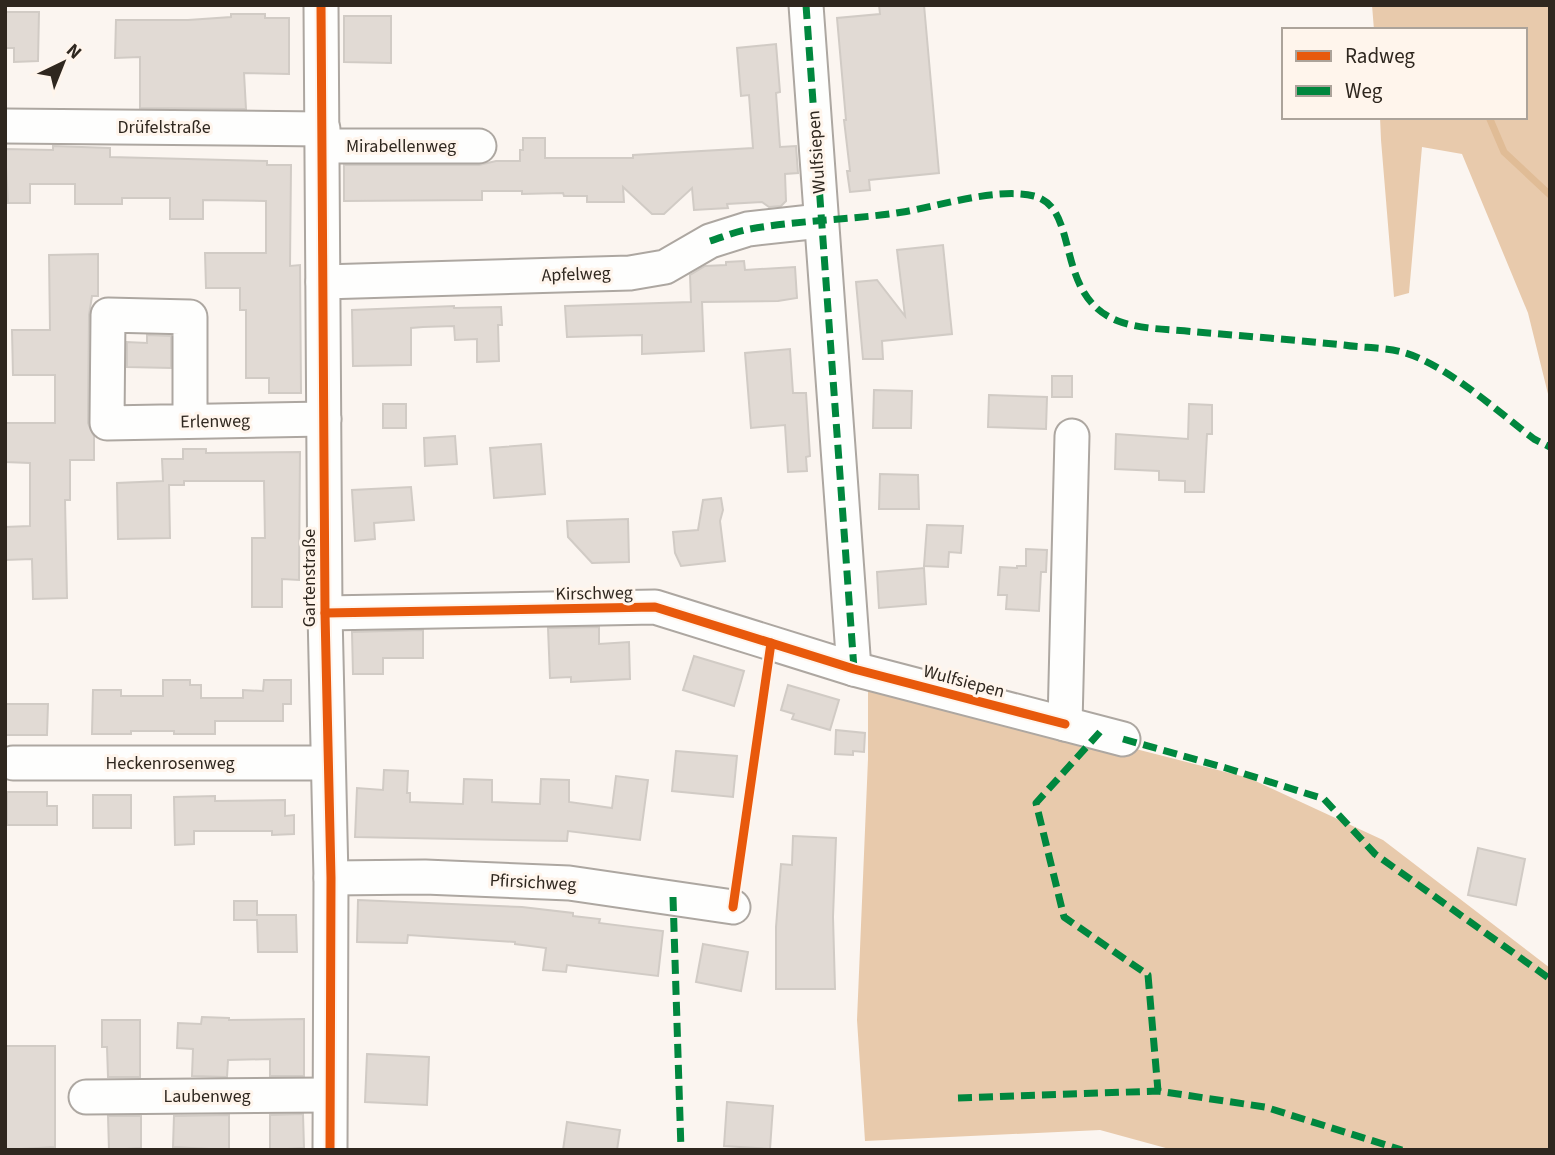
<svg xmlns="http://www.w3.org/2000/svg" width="1555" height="1155" font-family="'Source Sans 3',sans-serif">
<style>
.forest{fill:#e8caac}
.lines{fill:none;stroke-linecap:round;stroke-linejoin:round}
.stream{stroke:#e0bc96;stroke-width:7}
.building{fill:#e1dad4;stroke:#d1cbc5;stroke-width:2}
.minor-casing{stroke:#ada7a1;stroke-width:37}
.minor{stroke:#fefefd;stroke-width:33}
.quiet{stroke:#00873e;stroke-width:7;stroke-dasharray:14 7;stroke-linecap:butt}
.cycleway-casing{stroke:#fff5ec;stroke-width:13}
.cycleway{stroke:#e8590c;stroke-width:9}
.labels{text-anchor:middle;stroke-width:6;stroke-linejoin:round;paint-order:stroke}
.street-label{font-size:18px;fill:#2f271f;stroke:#fff5ec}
</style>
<rect width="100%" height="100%" fill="#fbf5f0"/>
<!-- forest -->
<g class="forest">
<path d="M 1372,5 L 1550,5 L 1550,402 L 1528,313 L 1462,154 L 1422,147 L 1409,293 L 1394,297 L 1381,140 L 1380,117 L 1525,117 L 1525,30 L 1374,30 Z"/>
<path d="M 868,690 L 1089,737 L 1249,778 L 1383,840 L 1550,968 L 1550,1150 L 1173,1150 L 1100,1130 L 865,1141 L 857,1020 L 868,759 Z"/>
</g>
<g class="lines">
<!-- stream -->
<path class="stream" d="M 1489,117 L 1504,152 L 1550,195"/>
</g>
<!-- building -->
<g class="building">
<path d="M 879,5 L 924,5 L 939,173 L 869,180 L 870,190 L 850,192 L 847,171 L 850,171 L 844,120 L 846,120 L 837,18 L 880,14 Z"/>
<path d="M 5,12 L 39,12 L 38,61 L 14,62 L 14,48 L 5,48 Z"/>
<path d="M 231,14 L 265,14 L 265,18 L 289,18 L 289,74 L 244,73 L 246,109 L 140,108 L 140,57 L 115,58 L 116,20 L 188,20 L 231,17 Z"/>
<path d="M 344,16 L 391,16 L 391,63 L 344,62 Z"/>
<path d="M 776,44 L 780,92 L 776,93 L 780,147 L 796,146 L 798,173 L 785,174 L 786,201 L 781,206 L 769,207 L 762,202 L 727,204 L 728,208 L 694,210 L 692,188 L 664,214 L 652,214 L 623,187 L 624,202 L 587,202 L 587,196 L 564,196 L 563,193 L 522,194 L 522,191 L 482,191 L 482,200 L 344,201 L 344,165 L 479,165 L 496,161 L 520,161 L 520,150 L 523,150 L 523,138 L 545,138 L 545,158 L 633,158 L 633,155 L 753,148 L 749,95 L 741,96 L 737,48 Z"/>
<path d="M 53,146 L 110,148 L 110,157 L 267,161 L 267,165 L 291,165 L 290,266 L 300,265 L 301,393 L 269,393 L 269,378 L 246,378 L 246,310 L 240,310 L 240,288 L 206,288 L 205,253 L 266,253 L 266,201 L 203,200 L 203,219 L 170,219 L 170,198 L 122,198 L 122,204 L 75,204 L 75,184 L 30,184 L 30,203 L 8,203 L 5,149 L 53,150 Z"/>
<path d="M 943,245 L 952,334 L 882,341 L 883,359 L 863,359 L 856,282 L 877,280 L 905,316 L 897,250 Z"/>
<path d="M 98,254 L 98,296 L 92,296 L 89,315 L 88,423 L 94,436 L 94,460 L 70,460 L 70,500 L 65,500 L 67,598 L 33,599 L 32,559 L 5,560 L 5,527 L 30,526 L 30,463 L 5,462 L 5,423 L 55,423 L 55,375 L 13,375 L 12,330 L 50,330 L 49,255 Z"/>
<path d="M 744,261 L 745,270 L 795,267 L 797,298 L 778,301 L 702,302 L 704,351 L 642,354 L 642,335 L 567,337 L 565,306 L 691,302 L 690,275 L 705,266 L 726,265 L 726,262 Z"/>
<path d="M 454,306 L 454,308 L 501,307 L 502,325 L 498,325 L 499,361 L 477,362 L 477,339 L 455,340 L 454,326 L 423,327 L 411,328 L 411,365 L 353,366 L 352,310 Z"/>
<path d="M 147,335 L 171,336 L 171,368 L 127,367 L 127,342 L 147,343 Z"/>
<path d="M 790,349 L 793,393 L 806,393 L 810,456 L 806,457 L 807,471 L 788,472 L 785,425 L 751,428 L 745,353 Z"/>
<rect x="1052" y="376" width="20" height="21"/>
<path d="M 874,390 L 912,391 L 911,428 L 873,428 Z"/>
<path d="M 989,395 L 1047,397 L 1046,429 L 988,427 Z"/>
<rect x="383" y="404" width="23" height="24"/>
<path d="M 1189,404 L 1212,405 L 1212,434 L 1207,434 L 1204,492 L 1185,492 L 1185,481 L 1159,480 L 1159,471 L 1115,469 L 1116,434 L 1188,439 Z"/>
<path d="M 455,436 L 457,464 L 425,466 L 424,438 Z"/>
<path d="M 541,444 L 545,494 L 494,498 L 490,448 Z"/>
<path d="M 183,449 L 206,449 L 206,453 L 300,452 L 299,580 L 282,579 L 282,607 L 252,607 L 252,538 L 265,538 L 264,481 L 184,481 L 184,485 L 169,485 L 170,538 L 118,539 L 117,483 L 163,481 L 162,459 L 183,459 Z"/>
<path d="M 880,474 L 918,475 L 919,509 L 879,509 Z"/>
<path d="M 411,487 L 414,520 L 374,523 L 375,539 L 355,541 L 352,490 Z"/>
<path d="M 721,498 L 723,510 L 720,521 L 725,561 L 681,566 L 675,553 L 673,532 L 698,530 L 703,500 Z"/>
<path d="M 628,519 L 629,562 L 592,563 L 568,537 L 567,521 Z"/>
<path d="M 927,525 L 963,526 L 961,553 L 949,552 L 948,567 L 924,566 Z"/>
<path d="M 1026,549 L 1047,550 L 1046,572 L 1041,572 L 1039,611 L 1006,609 L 1007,595 L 998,595 L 1000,567 L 1017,568 L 1017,566 L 1026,566 Z"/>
<path d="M 924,568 L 926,604 L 879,608 L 877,572 Z"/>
<path d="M 599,627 L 599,644 L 629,642 L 630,679 L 571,682 L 571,677 L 550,678 L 548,628 Z"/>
<path d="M 423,630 L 423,658 L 383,658 L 383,674 L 353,674 L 352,632 Z"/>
<path d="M 694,656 L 744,671 L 734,706 L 683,690 Z"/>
<path d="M 163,680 L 190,680 L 190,685 L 201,685 L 201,698 L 243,698 L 243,690 L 263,691 L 264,680 L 291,680 L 291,704 L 283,704 L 283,721 L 215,721 L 215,734 L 174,734 L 174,731 L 131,731 L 131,734 L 92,734 L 93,690 L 121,690 L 121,696 L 163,696 Z"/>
<path d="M 788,685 L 839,700 L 830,730 L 792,719 L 794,714 L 781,710 Z"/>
<path d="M 6,704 L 48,704 L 47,735 L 6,735 Z"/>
<path d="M 836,730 L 865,733 L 864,752 L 853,751 L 853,755 L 835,754 Z"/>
<path d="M 676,751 L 737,756 L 733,797 L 672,791 Z"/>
<path d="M 384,770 L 408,771 L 407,793 L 410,793 L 410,802 L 463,804 L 464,779 L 492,780 L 492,802 L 540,804 L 541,779 L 569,780 L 569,802 L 612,808 L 616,776 L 648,780 L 640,840 L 568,831 L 567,841 L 355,837 L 357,788 L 383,790 Z"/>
<path d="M 7,792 L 47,792 L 47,806 L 57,806 L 57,825 L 7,825 Z"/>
<rect x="93" y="795" width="38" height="33"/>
<path d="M 215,796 L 215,801 L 285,800 L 285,816 L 294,815 L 294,834 L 272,835 L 272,831 L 194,831 L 194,844 L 175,845 L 174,797 Z"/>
<path d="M 793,836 L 836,838 L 833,917 L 835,989 L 776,989 L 776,927 L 781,864 L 792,865 Z"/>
<path d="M 1478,848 L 1525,859 L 1516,905 L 1468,895 Z"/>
<path d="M 358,900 L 522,907 L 573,913 L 573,916 L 600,919 L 599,923 L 663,931 L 658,976 L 567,965 L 566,972 L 543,970 L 546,948 L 515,944 L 515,942 L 408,935 L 407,943 L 357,942 Z"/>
<path d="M 234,901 L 257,901 L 257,915 L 296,915 L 297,952 L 258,952 L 257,920 L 234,920 Z"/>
<path d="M 703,944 L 748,952 L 741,991 L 696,982 Z"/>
<path d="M 202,1017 L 229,1018 L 229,1020 L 304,1019 L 304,1076 L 270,1076 L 270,1059 L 228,1060 L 227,1077 L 192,1076 L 193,1049 L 177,1048 L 178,1023 L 201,1024 Z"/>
<path d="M 102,1020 L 140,1020 L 140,1077 L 108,1077 L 107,1047 L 102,1047 Z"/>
<path d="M 5,1046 L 55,1046 L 55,1147 L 5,1150 Z"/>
<path d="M 367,1054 L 429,1057 L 427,1105 L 365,1102 Z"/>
<path d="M 727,1102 L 773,1106 L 770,1149 L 724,1146 Z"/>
<path d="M 303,1114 L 304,1148 L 270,1150 L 270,1115 Z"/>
<path d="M 229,1115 L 229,1150 L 173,1147 L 174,1116 Z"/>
<path d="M 108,1116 L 141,1116 L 141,1148 L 109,1150 Z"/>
<path d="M 567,1122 L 620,1130 L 617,1150 L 563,1150 Z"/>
</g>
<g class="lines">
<!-- minor casing -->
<g class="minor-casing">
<g id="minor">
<path d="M 321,5 L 325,613 L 331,878 L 330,1150"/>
<path d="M 806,5 L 854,669"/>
<path d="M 5,126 L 323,129"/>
<path d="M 323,146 L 479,146"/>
<path d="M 323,282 L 630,273 L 665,267 L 710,241 L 748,229 L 820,221"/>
<path d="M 190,421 L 190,317 L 108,315 L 107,423 L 324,419"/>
<path d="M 325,613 L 655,607 L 854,669 L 1123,739"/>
<path d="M 1065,724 L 1072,436"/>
<path d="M 13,763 L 327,763"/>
<path d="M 331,878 L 425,877 L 569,883 L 733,907"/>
<path d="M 86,1097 L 329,1095"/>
</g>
</g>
<!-- minor -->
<use href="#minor" class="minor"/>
<!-- quiet -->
<g class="quiet">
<path d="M 806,5 L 854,669"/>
<path d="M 710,241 C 723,237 737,231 750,229 C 800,220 852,220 903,212 C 939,206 998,187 1034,196 C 1081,208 1053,296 1118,321 C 1142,330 1171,329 1196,332 C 1245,336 1295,340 1344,345 C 1362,348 1384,347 1402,352 C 1446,364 1497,411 1534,439 L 1550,447"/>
<path d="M 1100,732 L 1036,803 L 1064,917 L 1148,975 L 1158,1091"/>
<path d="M 1123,739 L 1226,768 L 1324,799 L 1375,854 L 1550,979"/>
<path d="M 673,897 L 681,1150"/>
<path d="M 958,1098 L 1158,1091 L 1265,1107 L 1402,1150"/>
</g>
<!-- cycleway casing -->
<g class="cycleway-casing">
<g id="cycleway">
<path d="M 321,5 L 325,613 L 331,878 L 330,1150"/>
<path d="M 325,613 L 655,607 L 854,669 L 1065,724"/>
<path d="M 733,907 L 771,643"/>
</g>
</g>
<!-- cycleway -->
<use href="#cycleway" class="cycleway"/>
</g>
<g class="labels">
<!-- street labels -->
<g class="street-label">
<text x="164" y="133">Drüfelstraße</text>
<text x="401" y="152">Mirabellenweg</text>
<text transform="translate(816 152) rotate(-94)" y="6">Wulfsiepen</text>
<text transform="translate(576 274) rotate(-2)" y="6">Apfelweg</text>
<text transform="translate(215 421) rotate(-1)" y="6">Erlenweg</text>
<text transform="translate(309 578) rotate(-90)" y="6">Gartenstraße</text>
<text transform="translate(594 593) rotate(-1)" y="6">Kirschweg</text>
<text transform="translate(964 681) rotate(15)" y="6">Wulfsiepen</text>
<text x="170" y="769">Heckenrosenweg</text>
<text transform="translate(533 882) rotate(3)" y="6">Pfirsichweg</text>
<text x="207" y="1102">Laubenweg</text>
</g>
</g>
<!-- border -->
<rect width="1555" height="1155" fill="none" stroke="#2f271f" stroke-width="14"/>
<!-- legend -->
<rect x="1282" y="28" width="245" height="91" fill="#fff5ec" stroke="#aca39a" stroke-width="2"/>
<rect x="1296" y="51" width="35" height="10" fill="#e8590c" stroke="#aca39a" stroke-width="2"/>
<text x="1345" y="63" font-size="21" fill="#2f271f">Radweg</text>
<rect x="1296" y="86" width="35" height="10" fill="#00873e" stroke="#aca39a" stroke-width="2"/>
<text x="1345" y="98" font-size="21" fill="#2f271f">Weg</text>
<!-- north arrow -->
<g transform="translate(63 63) rotate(43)" stroke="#fff5ec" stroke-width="5" paint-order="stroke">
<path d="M0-5L12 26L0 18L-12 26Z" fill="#2f271f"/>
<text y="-10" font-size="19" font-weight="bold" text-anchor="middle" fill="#2f271f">N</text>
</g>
</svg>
